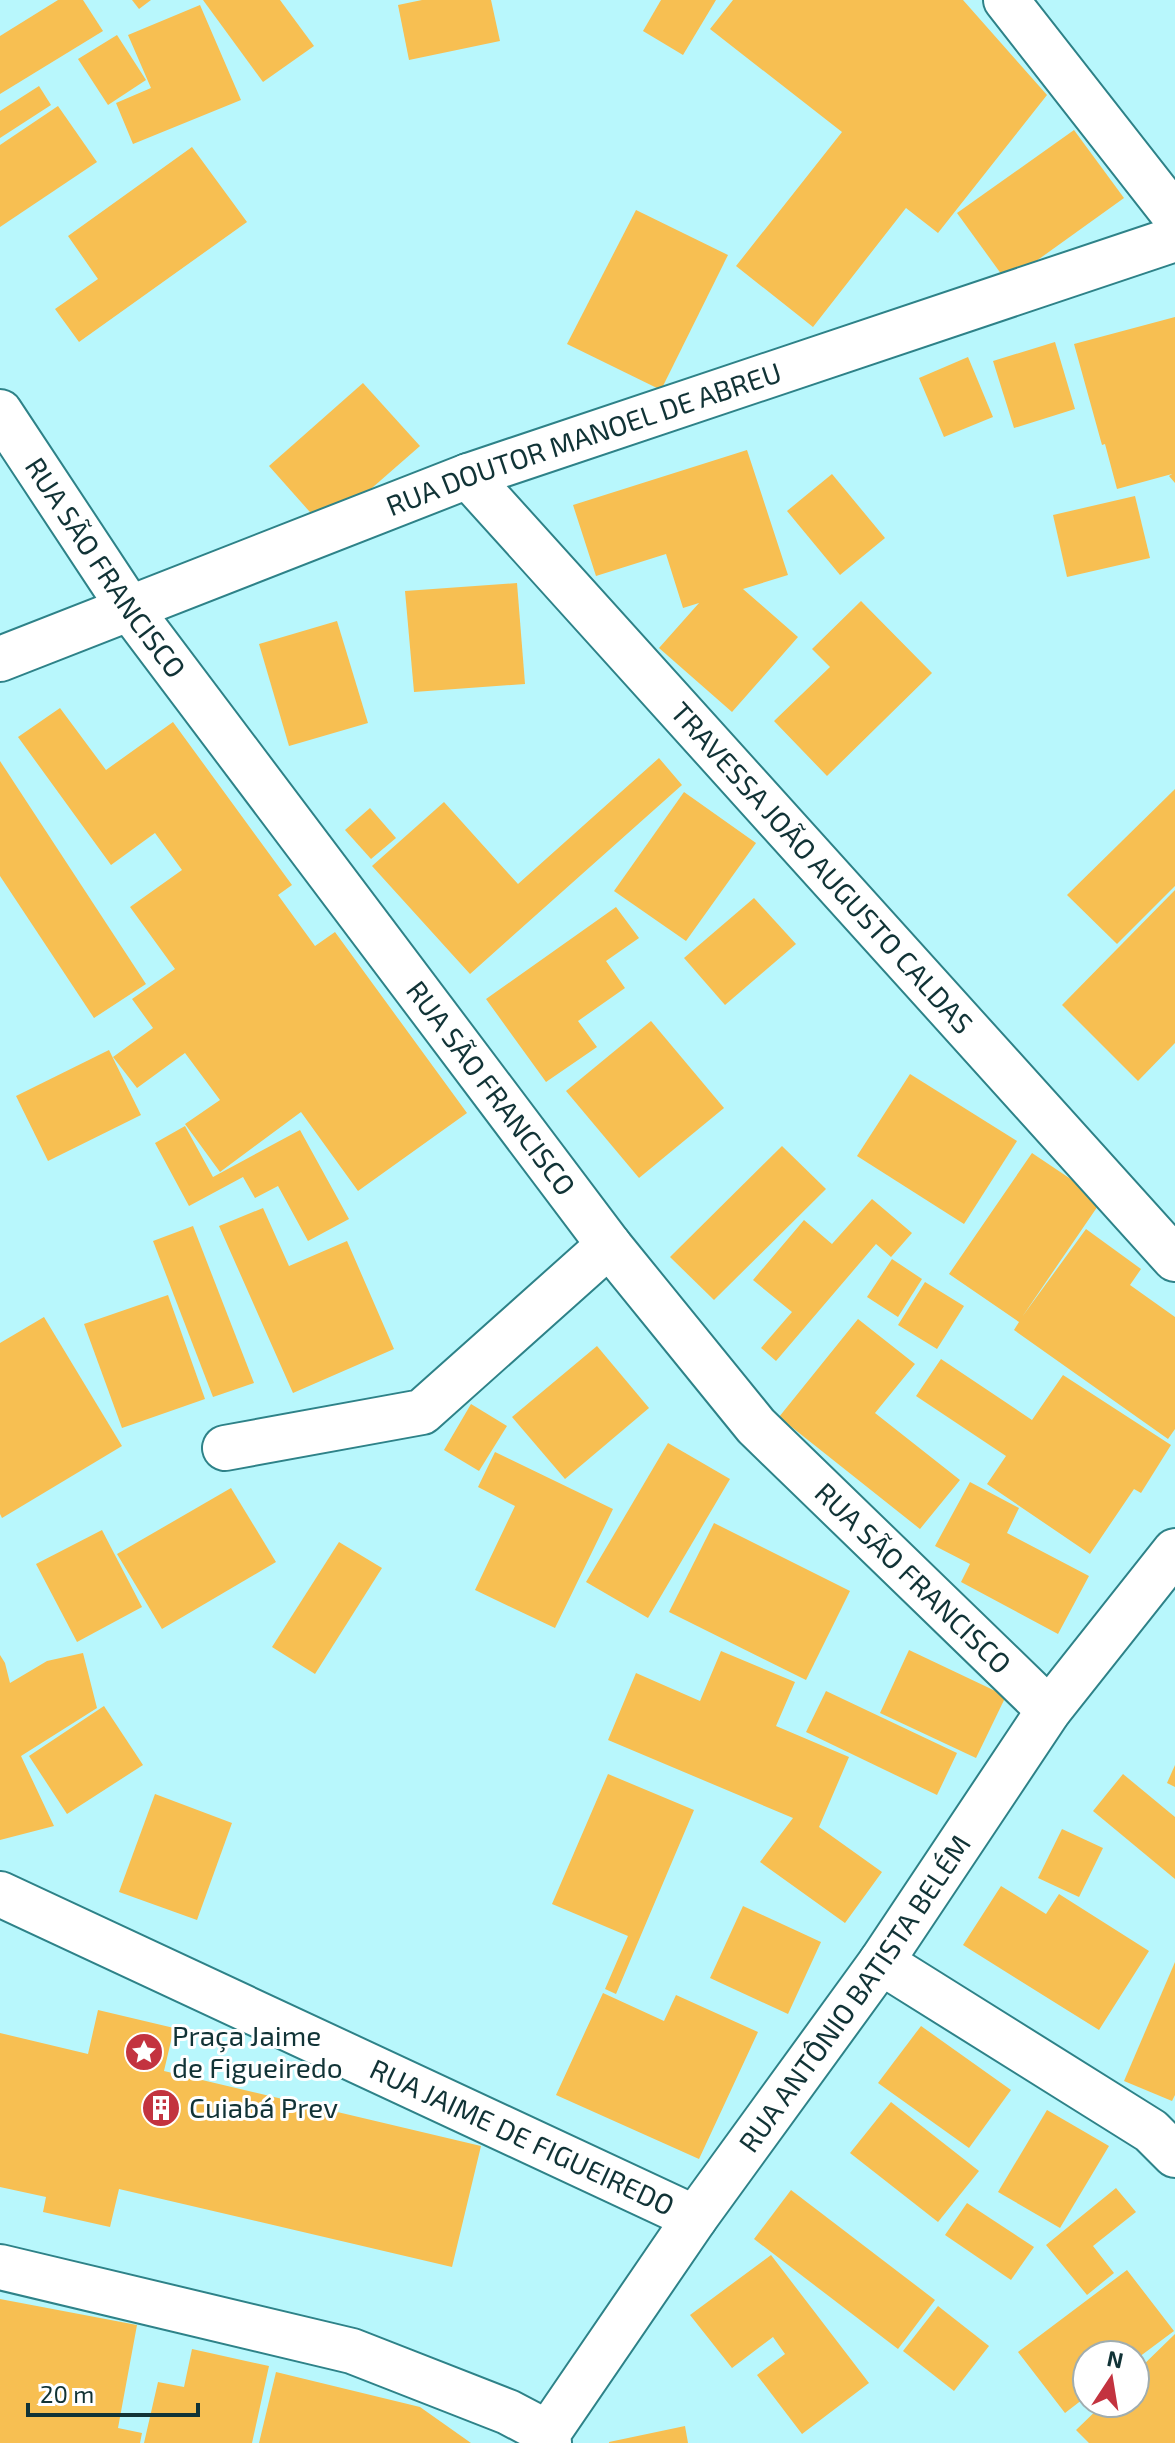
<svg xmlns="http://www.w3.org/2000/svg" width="1175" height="2443" font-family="'Exo 2',sans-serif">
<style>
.building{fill:#f7bf52}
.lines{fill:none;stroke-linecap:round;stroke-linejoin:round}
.minor-casing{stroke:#2e8288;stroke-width:48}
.minor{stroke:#fff;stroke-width:44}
.labels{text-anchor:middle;stroke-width:6;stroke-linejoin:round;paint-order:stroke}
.street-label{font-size:28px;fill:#113336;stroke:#fff}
.poi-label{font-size:28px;fill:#113336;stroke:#fff;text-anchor:start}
</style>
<rect width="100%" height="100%" fill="#b8f7fc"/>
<!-- building -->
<g class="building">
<path d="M 58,0 L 83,0 L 103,31 L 0,94 L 0,36 Z"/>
<path d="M 132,0 L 151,0 L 139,9 Z"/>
<path d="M 203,0 L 280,0 L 314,46 L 263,82 Z"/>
<path d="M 422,0 L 491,0 L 500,41 L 409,60 L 398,5 Z"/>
<path d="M 661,0 L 716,0 L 683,55 L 643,31 Z"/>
<path d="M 733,0 L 963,0 L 1047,95 L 938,233 L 906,208 L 813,327 L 736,266 L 842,132 L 710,29 Z"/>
<path d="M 200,5 L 241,100 L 133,144 L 116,103 L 151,88 L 128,35 Z"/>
<path d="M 117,35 L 146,80 L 108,105 L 78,59 Z"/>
<path d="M 39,86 L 51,105 L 0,138 L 0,111 Z"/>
<path d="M 58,106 L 97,162 L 0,227 L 0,145 Z"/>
<path d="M 1074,130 L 1124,198 L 1007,282 L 957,213 Z"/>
<path d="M 192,147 L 247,222 L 79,342 L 55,309 L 98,279 L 68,236 Z"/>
<path d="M 636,210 L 728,255 L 661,390 L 567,344 Z"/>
<path d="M 1175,317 L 1175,483 L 1169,476 L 1172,474 L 1117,489 L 1105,444 L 1102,445 L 1074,344 Z"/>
<path d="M 1055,342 L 1075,409 L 1014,428 L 993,361 Z"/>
<path d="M 968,357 L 993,417 L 944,437 L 919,378 Z"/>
<path d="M 363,383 L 420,446 L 325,529 L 269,466 Z"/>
<path d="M 747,450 L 788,575 L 743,589 L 798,637 L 732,712 L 659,648 L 699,603 L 683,608 L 666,554 L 596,576 L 573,505 Z"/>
<path d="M 832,474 L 885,538 L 840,575 L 787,511 Z"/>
<path d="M 1135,496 L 1150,558 L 1067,577 L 1053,515 Z"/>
<path d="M 517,583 L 525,684 L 414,692 L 405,591 Z"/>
<path d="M 861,601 L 932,673 L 827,776 L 774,721 L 830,667 L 812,649 Z"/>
<path d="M 337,621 L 368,723 L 289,746 L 259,644 Z"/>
<path d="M 60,708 L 106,770 L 173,722 L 292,885 L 278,895 L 315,946 L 335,932 L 467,1113 L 358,1191 L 301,1112 L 220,1172 L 185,1124 L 220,1100 L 185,1053 L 137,1088 L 113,1057 L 153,1028 L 132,999 L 175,969 L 130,907 L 182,870 L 155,833 L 111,865 L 18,737 Z"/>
<path d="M 659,758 L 682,785 L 470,974 L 372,866 L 444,802 L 518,884 Z"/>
<path d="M 0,761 L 146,984 L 94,1018 L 0,876 Z"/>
<path d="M 1175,789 L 1175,886 L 1117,944 L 1067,895 Z"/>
<path d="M 684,792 L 756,843 L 686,941 L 614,891 Z"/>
<path d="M 370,808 L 396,838 L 371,859 L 345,830 Z"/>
<path d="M 1175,890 L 1175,1043 L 1138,1081 L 1062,1005 Z"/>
<path d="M 754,898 L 796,944 L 725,1005 L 684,958 Z"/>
<path d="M 616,907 L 639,938 L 606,961 L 625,988 L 578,1021 L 597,1047 L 546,1082 L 486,999 Z"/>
<path d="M 651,1021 L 724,1108 L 639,1178 L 566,1091 Z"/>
<path d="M 109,1050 L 141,1115 L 48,1161 L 16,1096 Z"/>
<path d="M 910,1074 L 1017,1141 L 964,1224 L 857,1156 Z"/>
<path d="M 185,1126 L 213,1177 L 300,1130 L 349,1219 L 308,1241 L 278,1186 L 255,1198 L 243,1177 L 189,1206 L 155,1143 Z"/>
<path d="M 782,1146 L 826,1189 L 714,1300 L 670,1257 Z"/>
<path d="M 1032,1153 L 1102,1200 L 1022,1317 L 1086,1229 L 1141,1269 L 1130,1285 L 1175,1317 L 1175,1429 L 1168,1439 L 1014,1330 L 1019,1322 L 949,1274 Z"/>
<path d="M 872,1199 L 912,1233 L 891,1257 L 876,1244 L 776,1361 L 761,1348 L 792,1312 L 753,1280 L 804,1220 L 832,1244 Z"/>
<path d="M 263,1208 L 289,1266 L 347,1241 L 394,1349 L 293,1393 L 219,1226 Z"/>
<path d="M 193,1226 L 254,1383 L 213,1397 L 153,1241 Z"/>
<path d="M 892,1259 L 922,1279 L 898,1317 L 867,1297 Z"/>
<path d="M 925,1282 L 964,1306 L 937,1349 L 898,1325 Z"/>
<path d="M 168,1295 L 205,1399 L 122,1428 L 84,1324 Z"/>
<path d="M 44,1317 L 122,1446 L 2,1518 L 0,1514 L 0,1343 Z"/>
<path d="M 858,1319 L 915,1364 L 875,1413 L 960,1480 L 920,1529 L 779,1417 Z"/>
<path d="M 597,1346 L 649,1408 L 565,1479 L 512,1417 Z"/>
<path d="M 941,1359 L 1032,1420 L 1063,1375 L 1171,1445 L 1141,1493 L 1134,1489 L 1090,1554 L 987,1484 L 1006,1456 L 916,1396 Z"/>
<path d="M 471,1404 L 507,1426 L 479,1471 L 444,1450 Z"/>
<path d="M 668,1443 L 730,1479 L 648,1618 L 586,1582 Z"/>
<path d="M 495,1452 L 613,1509 L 555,1628 L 475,1590 L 515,1506 L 478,1487 Z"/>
<path d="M 970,1482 L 1019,1508 L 1007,1533 L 1089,1576 L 1058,1634 L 961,1582 L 970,1564 L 935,1546 Z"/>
<path d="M 231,1488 L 276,1562 L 162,1629 L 117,1554 Z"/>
<path d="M 714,1523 L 850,1591 L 806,1680 L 669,1612 Z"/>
<path d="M 102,1530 L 142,1607 L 77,1642 L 36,1564 Z"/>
<path d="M 339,1542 L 382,1568 L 315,1674 L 272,1647 Z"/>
<path d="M 909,1650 L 1006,1696 L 976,1758 L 880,1713 Z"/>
<path d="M 721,1651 L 795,1682 L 776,1726 L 849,1757 L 819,1827 L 882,1872 L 845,1923 L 760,1862 L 793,1818 L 608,1740 L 636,1673 L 700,1701 Z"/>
<path d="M 83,1653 L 97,1708 L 21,1756 L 54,1826 L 0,1840 L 0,1655 L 5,1663 L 10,1683 L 47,1661 Z"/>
<path d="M 826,1691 L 957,1753 L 937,1795 L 806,1732 Z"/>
<path d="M 104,1706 L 143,1765 L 67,1814 L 29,1756 Z"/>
<path d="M 1175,1765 L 1175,1787 L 1167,1783 Z"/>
<path d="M 608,1774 L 694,1810 L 616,1994 L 605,1989 L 628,1936 L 552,1904 Z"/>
<path d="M 1123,1774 L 1175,1817 L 1175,1879 L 1093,1811 Z"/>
<path d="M 155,1794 L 232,1823 L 197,1920 L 119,1892 Z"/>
<path d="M 1062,1829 L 1103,1848 L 1079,1897 L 1038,1878 Z"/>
<path d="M 1001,1886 L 1046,1914 L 1059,1894 L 1149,1951 L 1099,2030 L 963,1945 Z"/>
<path d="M 743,1906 L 821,1942 L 788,2014 L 710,1978 Z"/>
<path d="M 1175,1962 L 1175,2095 L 1172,2101 L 1124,2081 Z"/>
<path d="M 603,1993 L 664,2021 L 676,1995 L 758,2032 L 699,2159 L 556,2095 Z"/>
<path d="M 98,2010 L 174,2028 L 164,2071 L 481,2146 L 452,2267 L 119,2189 L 110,2227 L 43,2212 L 46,2197 L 0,2187 L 0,2033 L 88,2054 Z"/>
<path d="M 921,2026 L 1011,2090 L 969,2148 L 878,2083 Z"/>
<path d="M 891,2102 L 979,2171 L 938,2222 L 850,2153 Z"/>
<path d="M 1047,2110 L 1109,2146 L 1060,2228 L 998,2192 Z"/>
<path d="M 1116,2188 L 1136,2212 L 1093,2246 L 1114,2273 L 1087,2295 L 1046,2245 Z"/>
<path d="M 791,2190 L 935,2300 L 898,2349 L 754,2239 Z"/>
<path d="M 967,2203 L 1034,2247 L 1011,2280 L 945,2235 Z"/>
<path d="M 771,2255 L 869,2383 L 802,2434 L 757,2375 L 785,2354 L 773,2337 L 732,2368 L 690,2315 Z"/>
<path d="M 1127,2270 L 1174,2331 L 1135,2360 L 1135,2355 L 1087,2355 L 1087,2396 L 1065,2413 L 1018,2352 Z"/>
<path d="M 0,2299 L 137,2325 L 118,2428 L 142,2433 L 140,2443 L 0,2443 Z"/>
<path d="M 938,2306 L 989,2346 L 954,2391 L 903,2351 Z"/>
<path d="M 1175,2334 L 1175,2443 L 1089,2443 L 1076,2430 L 1104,2403 L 1135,2403 L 1135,2373 Z"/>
<path d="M 192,2349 L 269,2366 L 252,2443 L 144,2443 L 158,2382 L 184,2387 Z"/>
<path d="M 276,2372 L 420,2407 L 471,2443 L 259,2443 Z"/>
<path d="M 685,2426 L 688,2443 L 609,2443 L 609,2442 Z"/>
</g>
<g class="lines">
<!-- minor casing -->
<g class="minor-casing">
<g id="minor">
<path d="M 1006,0 L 1175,216"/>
<path id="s1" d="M 0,412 L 130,609 L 609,1245 L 756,1426 L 1049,1710"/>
<path id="s2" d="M 468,476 L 1175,1259"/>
<path id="s3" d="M 0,659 L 468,476 L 1175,239"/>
<path d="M 225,1448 L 422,1412 L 609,1245"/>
<path id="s4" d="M 0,1894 L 695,2218"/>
<path d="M 881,1962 L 1151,2131 L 1175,2155"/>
<path d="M 0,2267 L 352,2351 L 508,2412 L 548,2433"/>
<path id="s5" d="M 549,2443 L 548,2433 L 695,2218 L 881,1962 L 1049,1710 L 1175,1551"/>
</g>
</g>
<!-- minor -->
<use href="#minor" class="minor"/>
</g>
<!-- icons -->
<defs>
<g id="sight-disc" transform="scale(2)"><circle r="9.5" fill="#c3333f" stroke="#fff"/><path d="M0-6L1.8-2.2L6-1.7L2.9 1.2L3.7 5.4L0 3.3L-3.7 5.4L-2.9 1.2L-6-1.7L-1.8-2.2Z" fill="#fff"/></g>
<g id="building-disc" transform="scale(2)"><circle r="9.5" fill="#c3333f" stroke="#fff"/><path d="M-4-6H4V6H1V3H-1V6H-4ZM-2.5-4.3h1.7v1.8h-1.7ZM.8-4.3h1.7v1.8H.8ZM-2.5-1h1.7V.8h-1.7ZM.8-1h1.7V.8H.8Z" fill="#fff"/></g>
</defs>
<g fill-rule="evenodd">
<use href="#sight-disc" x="144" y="2052"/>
<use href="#building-disc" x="161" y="2108"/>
</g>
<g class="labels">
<!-- street labels -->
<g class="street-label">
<text dy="10" stroke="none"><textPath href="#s3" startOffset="624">RUA DOUTOR MANOEL DE ABREU</textPath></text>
<text dy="10" stroke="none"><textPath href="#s1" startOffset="188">RUA SÃO FRANCISCO</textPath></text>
<text dy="10" stroke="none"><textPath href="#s2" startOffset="528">TRAVESSA JOÃO AUGUSTO CALDAS</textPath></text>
<text dy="10" stroke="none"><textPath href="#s1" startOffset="836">RUA SÃO FRANCISCO</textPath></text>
<text dy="10" stroke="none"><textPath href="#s1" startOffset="1484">RUA SÃO FRANCISCO</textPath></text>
<text dy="10" stroke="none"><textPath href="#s5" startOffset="546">RUA ANTÔNIO BATISTA BELÉM</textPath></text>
<text dy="10" stroke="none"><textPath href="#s4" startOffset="576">RUA JAIME DE FIGUEIREDO</textPath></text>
</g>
<!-- poi labels -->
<g class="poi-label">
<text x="172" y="2046">Praça Jaime<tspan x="172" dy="32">de Figueiredo</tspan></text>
<text x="189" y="2118">Cuiabá Prev</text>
</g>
</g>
<!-- north arrow -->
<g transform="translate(1111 2379) rotate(12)"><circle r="38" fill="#ffffff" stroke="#a0adaf" stroke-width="2"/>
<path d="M0-6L14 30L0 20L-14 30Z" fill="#c3333f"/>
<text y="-12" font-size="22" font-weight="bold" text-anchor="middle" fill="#113336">N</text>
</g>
<!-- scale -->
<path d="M28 2403v12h170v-12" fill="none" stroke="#113336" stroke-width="4"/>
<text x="40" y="2403" font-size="24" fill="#113336" stroke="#ffffff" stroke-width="6" paint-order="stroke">20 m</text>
</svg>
